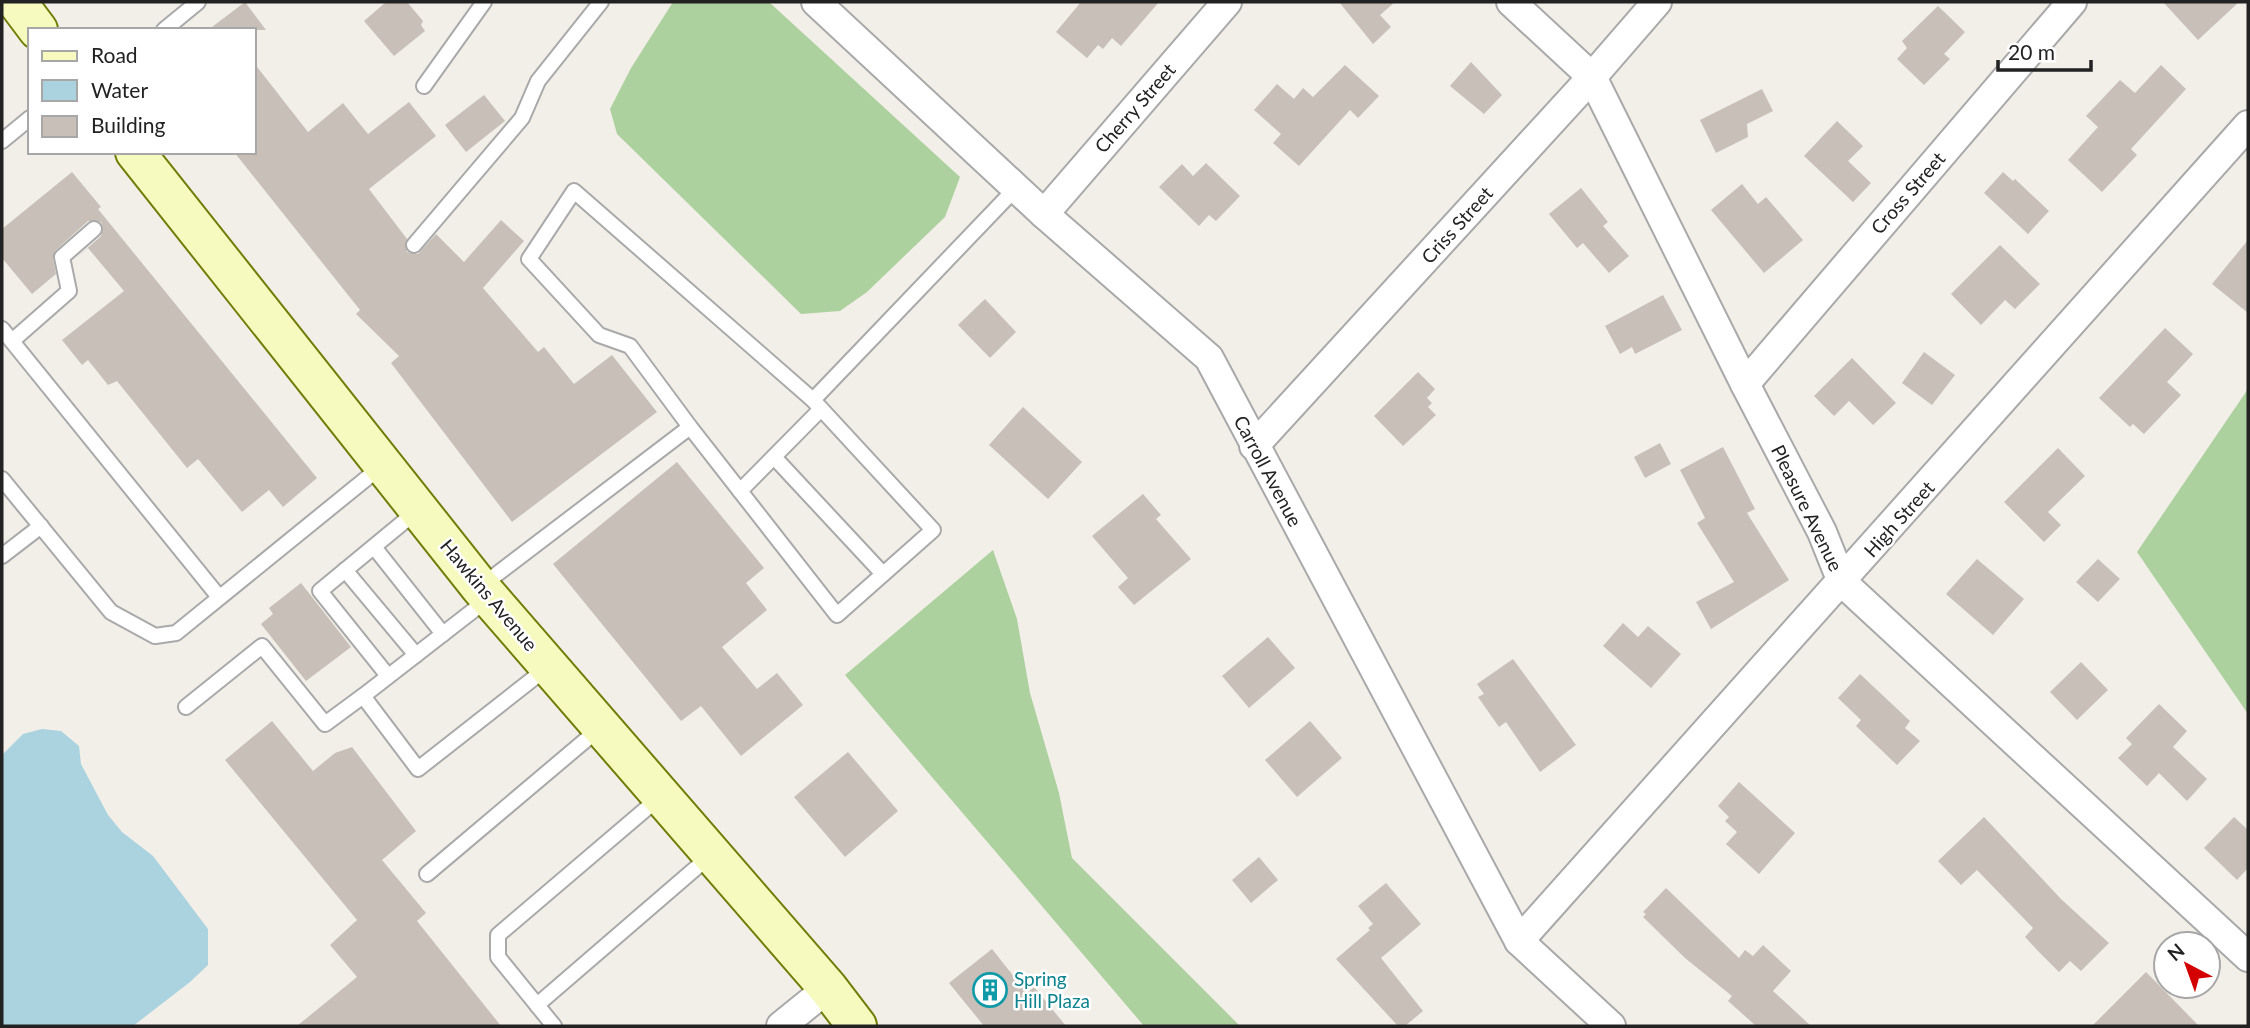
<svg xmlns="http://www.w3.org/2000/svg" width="2250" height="1028" font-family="Lato,sans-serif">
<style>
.forest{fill:#add19e}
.water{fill:#aad3df}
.building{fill:#c7bfb8}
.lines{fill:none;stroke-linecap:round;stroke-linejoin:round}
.lane-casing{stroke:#a9a9a9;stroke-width:18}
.street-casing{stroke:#a9a9a9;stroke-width:32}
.secondary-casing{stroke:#707d05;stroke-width:42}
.lane{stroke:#fff;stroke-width:14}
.street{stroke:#fff;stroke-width:28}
.secondary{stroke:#f7fabf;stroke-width:38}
.labels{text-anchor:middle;stroke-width:5;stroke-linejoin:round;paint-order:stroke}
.street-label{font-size:19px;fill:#222;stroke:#fff}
.culture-label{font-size:19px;fill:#0d838f;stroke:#fff;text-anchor:start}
</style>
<rect width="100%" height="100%" fill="#f2efe9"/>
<!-- forest -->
<g class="forest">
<path d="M 673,2 L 769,2 L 960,177 L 945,217 L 867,292 L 840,311 L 801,314 L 617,134 L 610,109 L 631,68 Z"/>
<path d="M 2248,389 L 2248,714 L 2137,552 Z"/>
<path d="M 993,550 L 1017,619 L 1030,693 L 1059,793 L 1072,858 L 1240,1026 L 1144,1026 L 845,675 Z"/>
</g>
<!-- water -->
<path class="water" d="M 42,729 L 61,731 L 79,746 L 81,764 L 108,815 L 122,832 L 153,856 L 208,929 L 208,965 L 190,982 L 133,1026 L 2,1026 L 2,755 L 23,734 Z"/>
<!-- building -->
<g class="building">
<path d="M 245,2 L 266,30 L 208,30 Z"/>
<path d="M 386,2 L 407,2 L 423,21 L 421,25 L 425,31 L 394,56 L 364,21 Z"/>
<path d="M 1081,2 L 1159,2 L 1121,46 L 1112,38 L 1103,49 L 1098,45 L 1087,58 L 1056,32 Z"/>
<path d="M 1339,2 L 1395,2 L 1380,15 L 1391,27 L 1373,44 Z"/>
<path d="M 2163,2 L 2239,2 L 2198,40 Z"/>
<path d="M 1938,6 L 1965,32 L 1944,54 L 1950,59 L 1924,85 L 1897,59 L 1907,48 L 1902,41 Z"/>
<path d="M 1471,62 L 1502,95 L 1484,114 L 1450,86 Z"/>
<path d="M 254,63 L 308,132 L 343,103 L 368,134 L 409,102 L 436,136 L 369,189 L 407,239 L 407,252 L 418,254 L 436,234 L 464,262 L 501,220 L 524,241 L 483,288 L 538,352 L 544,347 L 574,384 L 612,355 L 657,412 L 512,522 L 391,363 L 399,356 L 356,314 L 360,310 L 234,152 L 254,152 Z"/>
<path d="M 1345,65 L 1379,96 L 1358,118 L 1350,110 L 1299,166 L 1273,143 L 1281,134 L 1254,110 L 1277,84 L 1294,99 L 1303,88 L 1313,97 Z"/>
<path d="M 2161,65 L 2186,89 L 2131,149 L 2137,155 L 2102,192 L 2068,160 L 2098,127 L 2086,116 L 2120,80 L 2135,93 Z"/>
<path d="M 1762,89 L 1773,111 L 1747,124 L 1748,137 L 1716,153 L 1700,120 Z"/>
<path d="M 484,95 L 505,121 L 466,152 L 445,125 Z"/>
<path d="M 1837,121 L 1863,146 L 1848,161 L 1871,183 L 1853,202 L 1804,156 Z"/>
<path d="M 1206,163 L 1240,196 L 1216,221 L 1209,215 L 1199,226 L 1159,187 L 1182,164 L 1193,176 Z"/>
<path d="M 72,172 L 101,207 L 98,209 L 317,478 L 283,507 L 269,490 L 242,512 L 198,459 L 187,468 L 117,381 L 108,385 L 88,360 L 82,365 L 62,340 L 124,291 L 88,248 L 73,261 L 101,236 L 103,228 L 101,222 L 88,221 L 56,250 L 53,258 L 56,274 L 32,294 L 2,258 L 2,229 Z"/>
<path d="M 2003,172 L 2013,181 L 2015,179 L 2049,211 L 2028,234 L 1984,193 Z"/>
<path d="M 1742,184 L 1758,204 L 1766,197 L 1803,240 L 1764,273 L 1711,210 Z"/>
<path d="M 1581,188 L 1608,222 L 1603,226 L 1629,256 L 1609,273 L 1583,243 L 1577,248 L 1549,214 Z"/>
<path d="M 2248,240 L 2248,313 L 2212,284 Z"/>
<path d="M 2000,245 L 2040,284 L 2015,309 L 2005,300 L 1981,325 L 1951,294 Z"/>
<path d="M 1663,295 L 1682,330 L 1635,354 L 1632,347 L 1620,354 L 1605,326 Z"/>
<path d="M 985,299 L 1016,332 L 990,358 L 958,325 Z"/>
<path d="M 2165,328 L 2193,354 L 2167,382 L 2181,395 L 2144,434 L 2133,424 L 2130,427 L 2099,398 Z"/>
<path d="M 1924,352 L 1955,375 L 1932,405 L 1902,383 Z"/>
<path d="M 1852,358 L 1896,403 L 1873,425 L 1849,401 L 1834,416 L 1814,396 Z"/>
<path d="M 1418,372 L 1435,389 L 1427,398 L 1432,403 L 1428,407 L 1436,415 L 1403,446 L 1374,416 Z"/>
<path d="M 1023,407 L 1082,462 L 1048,499 L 989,445 Z"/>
<path d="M 1660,443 L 1671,464 L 1645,478 L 1634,457 Z"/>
<path d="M 1723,447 L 1755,509 L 1747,513 L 1789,580 L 1711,629 L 1696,602 L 1734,582 L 1697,523 L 1705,518 L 1680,470 Z"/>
<path d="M 2058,448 L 2085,476 L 2048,512 L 2061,525 L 2044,542 L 2004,502 Z"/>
<path d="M 677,462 L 764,568 L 746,583 L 767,610 L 722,647 L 757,689 L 777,673 L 803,705 L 741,756 L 701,706 L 681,721 L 553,564 Z"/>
<path d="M 1143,494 L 1161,515 L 1156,519 L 1191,559 L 1134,605 L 1118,587 L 1128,578 L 1092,536 Z"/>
<path d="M 1977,559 L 2024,599 L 1993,635 L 1946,594 Z"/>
<path d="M 2098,559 L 2120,579 L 2098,602 L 2076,582 Z"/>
<path d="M 301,583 L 351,647 L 306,681 L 261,624 L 273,614 L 269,608 Z"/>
<path d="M 1623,623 L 1638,637 L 1648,626 L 1681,654 L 1651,688 L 1603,646 Z"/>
<path d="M 1268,637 L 1295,668 L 1249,708 L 1222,676 Z"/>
<path d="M 1513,659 L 1576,745 L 1540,772 L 1506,722 L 1499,727 L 1478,697 L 1484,694 L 1477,684 Z"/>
<path d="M 2081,662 L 2108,690 L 2077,720 L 2050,692 Z"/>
<path d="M 1860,674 L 1910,721 L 1905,728 L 1920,741 L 1897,765 L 1856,726 L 1861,720 L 1838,698 Z"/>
<path d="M 2159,704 L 2187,731 L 2173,747 L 2207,779 L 2187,801 L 2159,773 L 2147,786 L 2118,758 L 2132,744 L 2126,738 Z"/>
<path d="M 272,721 L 313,771 L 335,753 L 352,747 L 416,831 L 382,860 L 426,913 L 417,921 L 501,1026 L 297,1026 L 357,977 L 330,945 L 357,920 L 225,760 Z"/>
<path d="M 1310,721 L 1342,758 L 1297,797 L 1265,760 Z"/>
<path d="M 848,752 L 898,811 L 845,857 L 794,797 Z"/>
<path d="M 1739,782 L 1795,833 L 1759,874 L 1726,844 L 1737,832 L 1725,821 L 1729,817 L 1718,806 Z"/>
<path d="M 1984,817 L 2061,899 L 2109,943 L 2081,971 L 2070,961 L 2059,972 L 2038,951 L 2025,937 L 2033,928 L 1977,870 L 1961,885 L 1938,861 Z"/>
<path d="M 2234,817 L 2248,830 L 2248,868 L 2237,880 L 2204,848 Z"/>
<path d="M 1259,857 L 1278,880 L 1251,903 L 1232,880 Z"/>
<path d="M 1386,883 L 1421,924 L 1381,958 L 1423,1011 L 1405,1026 L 1398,1026 L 1336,959 L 1370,930 L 1368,928 L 1373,924 L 1358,906 Z"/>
<path d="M 1666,888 L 1739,958 L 1745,950 L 1753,956 L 1763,945 L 1791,971 L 1773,991 L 1811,1026 L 1756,1026 L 1728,1001 L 1732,996 L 1685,958 L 1643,917 L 1646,914 L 1643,912 Z"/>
<path d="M 992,949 L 1027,993 L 1034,987 L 1066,1026 L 984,1026 L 949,983 Z"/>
<path d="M 2146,972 L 2199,1026 L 2092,1026 Z"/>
</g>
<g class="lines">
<!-- lane casing -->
<g class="lane-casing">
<g id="lane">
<path d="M 164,30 L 198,2"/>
<path d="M 424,86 L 484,2"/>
<path d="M 2,141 L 30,118"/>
<path d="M 414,245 L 522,118 L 538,81 L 601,2"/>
<path d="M 2,329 L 219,597"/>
<path d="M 12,341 L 69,291 L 62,257 L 94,229"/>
<path d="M 813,400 L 1016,188"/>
<path d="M 774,457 L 883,574"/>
<path d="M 2,479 L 111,612 L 155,636 L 176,633 L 383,465"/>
<path d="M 740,491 L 821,409"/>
<path d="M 374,547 L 443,634"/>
<path d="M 2,556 L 41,526"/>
<path d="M 345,570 L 416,655"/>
<path d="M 480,587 L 690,427 L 837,615 L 933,530 L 813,400 L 574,191 L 529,259 L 599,335 L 630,346 L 690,427"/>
<path d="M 488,599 L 363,696 L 418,769 L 548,667"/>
<path d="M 388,676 L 320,591 L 418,510"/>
<path d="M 186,707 L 262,646 L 325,724 L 363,696"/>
<path d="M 427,874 L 600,728"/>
<path d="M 537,1005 L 711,855"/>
<path d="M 554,1026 L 498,957 L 498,935 L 660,797"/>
</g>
</g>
<!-- street casing -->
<g class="street-casing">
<g id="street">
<path d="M 816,2 L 1044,214 L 1209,358 L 1519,941 L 1611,1026"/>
<path d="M 1511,2 L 1592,77 L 1745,384 L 1822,532 L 1842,582 L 2248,957"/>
<path d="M 1044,214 L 1227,2"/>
<path d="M 1745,384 L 2072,2"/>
<path d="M 1254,446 L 1592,77 L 1657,2"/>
<path d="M 1519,941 L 2248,125"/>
<path d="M 781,1026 L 828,988"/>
</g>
</g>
<!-- secondary casing -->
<g class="secondary-casing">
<g id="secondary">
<path d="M 17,2 L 38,30"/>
<path d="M 135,152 L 480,587 L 828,988 L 857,1026"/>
</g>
</g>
<!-- lane -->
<use href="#lane" class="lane"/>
<!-- street -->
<use href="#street" class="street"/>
<!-- secondary -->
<use href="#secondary" class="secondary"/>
</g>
<!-- icons -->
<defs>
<g id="building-ring" transform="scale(1.75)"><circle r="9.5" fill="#fff" stroke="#0f9aa8" stroke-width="1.5"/><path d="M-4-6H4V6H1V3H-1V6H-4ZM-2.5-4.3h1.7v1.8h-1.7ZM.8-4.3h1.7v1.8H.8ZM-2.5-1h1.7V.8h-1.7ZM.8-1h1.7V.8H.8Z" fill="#0f9aa8"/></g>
</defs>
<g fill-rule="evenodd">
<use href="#building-ring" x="990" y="990"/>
</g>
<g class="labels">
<!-- street labels -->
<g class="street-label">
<text transform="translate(1135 108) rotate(-49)" y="7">Cherry Street</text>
<text transform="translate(1908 193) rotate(-49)" y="7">Cross Street</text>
<text transform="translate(1457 225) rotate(-48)" y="7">Criss Street</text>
<text transform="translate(1268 471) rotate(62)" y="7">Carroll Avenue</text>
<text transform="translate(1807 508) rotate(64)" y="7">Pleasure Avenue</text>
<text transform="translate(1899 519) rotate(-48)" y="7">High Street</text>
<text transform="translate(489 595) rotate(50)" y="7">Hawkins Avenue</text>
</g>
<!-- culture labels -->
<g class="culture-label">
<text x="1014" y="986">Spring<tspan x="1014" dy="22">Hill Plaza</tspan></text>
</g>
</g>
<!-- border -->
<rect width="2250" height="1028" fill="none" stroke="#222222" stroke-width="7"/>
<!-- legend -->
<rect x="28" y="28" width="228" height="126" fill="#ffffff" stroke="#a7a7a7" stroke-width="2"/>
<rect x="42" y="51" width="35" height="10" fill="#f7fabf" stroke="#a7a7a7" stroke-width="2"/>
<text x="91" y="63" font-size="21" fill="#222222">Road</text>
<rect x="42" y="80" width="35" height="21" fill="#aad3df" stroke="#a7a7a7" stroke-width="2"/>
<text x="91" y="98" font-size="21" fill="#222222">Water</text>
<rect x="42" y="116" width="35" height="21" fill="#c7bfb8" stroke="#a7a7a7" stroke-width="2"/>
<text x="91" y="133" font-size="21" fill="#222222">Building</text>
<!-- north arrow -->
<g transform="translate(2187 965) rotate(319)"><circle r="33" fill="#ffffff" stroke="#a7a7a7" stroke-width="2"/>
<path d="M0-5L12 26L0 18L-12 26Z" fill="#d40000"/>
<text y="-10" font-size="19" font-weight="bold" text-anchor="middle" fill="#222222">N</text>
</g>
<!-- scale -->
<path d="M1998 60v10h93v-10" fill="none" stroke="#222222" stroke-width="3.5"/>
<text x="2008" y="60" font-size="21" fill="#222222" stroke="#ffffff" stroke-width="5" paint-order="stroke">20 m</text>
</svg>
